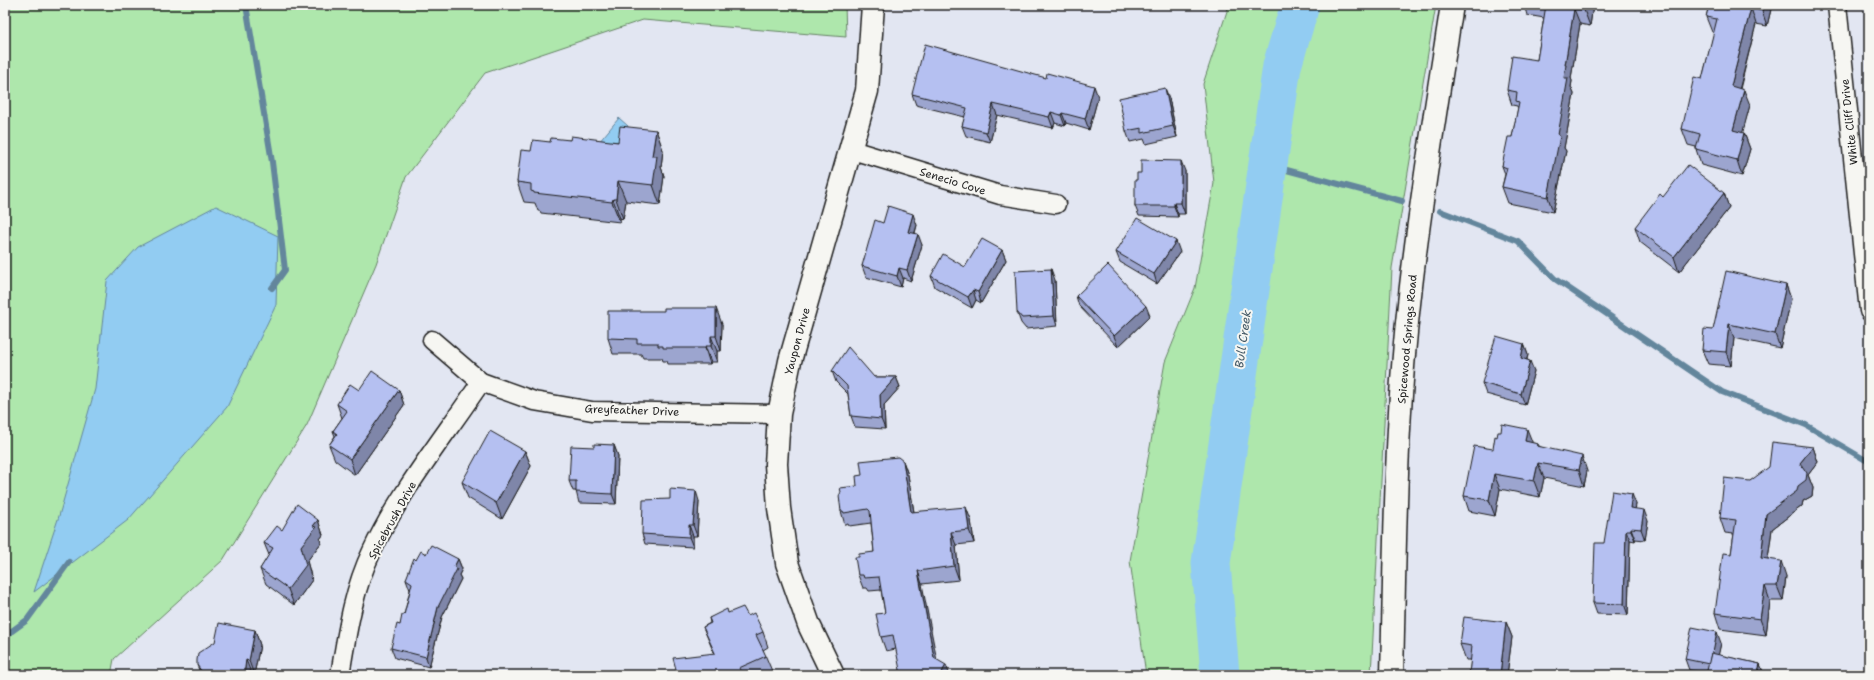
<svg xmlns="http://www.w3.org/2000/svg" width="1874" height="680" font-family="'Shantell Sans',sans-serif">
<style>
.green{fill:#aee7ac;stroke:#658264}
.water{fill:#92ccf2;stroke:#63869c}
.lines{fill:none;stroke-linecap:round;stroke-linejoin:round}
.stream{stroke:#63869c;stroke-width:6}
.river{stroke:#92ccf2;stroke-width:39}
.service-casing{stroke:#1c1c1c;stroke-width:12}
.minor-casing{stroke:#1c1c1c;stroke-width:21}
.tertiary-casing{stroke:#1c1c1c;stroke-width:25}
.secondary-casing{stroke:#1c1c1c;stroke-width:25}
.service{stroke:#f6f6f2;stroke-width:9}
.minor{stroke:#f6f6f2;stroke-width:18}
.tertiary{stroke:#f6f6f2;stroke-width:22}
.secondary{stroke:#f6f6f2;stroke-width:22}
.wall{fill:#9ca5cf;stroke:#1c1c1c}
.shaded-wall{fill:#7f86a9;stroke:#1c1c1c}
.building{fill:#b5c0f1;stroke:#1c1c1c}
.labels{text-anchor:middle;stroke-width:4;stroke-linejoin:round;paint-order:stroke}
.street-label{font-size:11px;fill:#1c1c1c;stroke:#f6f6f2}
.water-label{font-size:12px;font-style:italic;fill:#455a67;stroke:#f6f6f2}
</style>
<rect width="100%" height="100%" fill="#e2e6f2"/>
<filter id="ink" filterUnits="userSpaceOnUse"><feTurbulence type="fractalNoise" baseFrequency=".025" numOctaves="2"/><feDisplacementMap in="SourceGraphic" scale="8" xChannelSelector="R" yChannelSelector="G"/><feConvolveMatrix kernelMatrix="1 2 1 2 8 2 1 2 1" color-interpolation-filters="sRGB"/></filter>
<g filter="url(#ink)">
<!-- green -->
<g class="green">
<path d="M 5,5 L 845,5 L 846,37 L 643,20 L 485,73 L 406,177 L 376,264 L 307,425 L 223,560 L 114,659 L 111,675 L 5,675 Z"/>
<path d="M 1229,5 L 1436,5 L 1392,268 L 1371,675 L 1146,675 L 1130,561 L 1165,362 L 1195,288 L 1214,183 L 1203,84 Z"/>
</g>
<!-- water -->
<g class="water">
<path d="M 619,118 L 628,126 L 621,138 L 625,141 L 597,147 L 599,142 Z"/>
<path d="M 216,206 L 278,236 L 276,305 L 227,407 L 128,520 L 34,592 L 59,516 L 95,389 L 107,281 L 138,247 Z"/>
</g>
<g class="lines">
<!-- stream -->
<g class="stream">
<path d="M 246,5 L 272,162 L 285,270 L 272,288"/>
<path d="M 1268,165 L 1402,201"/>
<path d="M 1440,211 L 1518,241 L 1555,279 L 1722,392 L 1806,425 L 1869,462"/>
<path d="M 5,636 L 27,620 L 69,562"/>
</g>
<!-- river -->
<path class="river" d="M 1220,675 L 1211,563 L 1282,66 L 1300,5"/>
<!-- service casing -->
<g class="service-casing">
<path id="service" d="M 1857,201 L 1869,204"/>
</g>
<!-- minor casing -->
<g class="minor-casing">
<g id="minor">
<path d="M 1837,5 L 1869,311"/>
<path d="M 852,150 L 1000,195 L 1056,204"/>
<path d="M 432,340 L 481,382 L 534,401 L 592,411 L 779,414"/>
<path d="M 340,675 C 347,633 353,590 372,551 C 400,491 444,437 481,382"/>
</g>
</g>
<!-- tertiary casing -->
<g class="tertiary-casing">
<path id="tertiary" d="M 833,675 L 809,625 L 787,563 L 779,508 L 776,464 L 779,414 L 790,361 L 867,91 L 873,5"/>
</g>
<!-- secondary casing -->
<g class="secondary-casing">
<path id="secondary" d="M 1392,675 C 1395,555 1395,433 1408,313 C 1419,210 1436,108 1452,5"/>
</g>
<!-- service -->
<use href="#service" class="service"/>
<!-- minor -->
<use href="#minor" class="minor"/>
<!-- tertiary -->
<use href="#tertiary" class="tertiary"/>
<!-- secondary -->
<use href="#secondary" class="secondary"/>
</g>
<!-- wall -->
<g class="wall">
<path d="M 1524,5 L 1593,5 L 1590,26 L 1580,24 L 1571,78 L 1572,81 L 1571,87 L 1574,94 L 1564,148 L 1566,151 L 1553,212 L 1508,203 L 1502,187 L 1505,174 L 1502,166 L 1512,137 L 1518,108 L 1517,106 L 1512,105 L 1507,90 L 1537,60 L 1544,18 L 1527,15 Z"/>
<path d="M 1709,5 L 1772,5 L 1767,26 L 1756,24 L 1740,89 L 1750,105 L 1742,133 L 1744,133 L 1750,149 L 1742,176 L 1701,165 L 1696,149 L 1696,147 L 1688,145 L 1682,129 L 1702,79 L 1714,33 L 1712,32 L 1706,17 Z"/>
<path d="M 912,94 L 1098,97 L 1089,130 L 1066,123 L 1065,126 L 1055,123 L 1053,128 L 997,115 L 990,142 L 966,136 L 962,126 L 965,117 L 916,105 Z"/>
<path d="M 1169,98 L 1177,137 L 1146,144 L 1144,139 L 1130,142 L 1126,131 Z"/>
<path d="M 656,130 L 663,150 L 661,167 L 664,176 L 660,205 L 626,201 L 623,219 L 620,218 L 620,222 L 541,213 L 540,211 L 538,211 L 535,203 L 524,202 L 517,182 L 531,151 L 550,142 L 570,140 L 618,142 Z"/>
<path d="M 1185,171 L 1185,214 L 1178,214 L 1178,217 L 1139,216 L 1135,206 L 1137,180 Z"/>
<path d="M 1724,193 L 1729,208 L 1679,272 L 1640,242 L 1635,227 L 1663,197 Z"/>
<path d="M 883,223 L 917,225 L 915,233 L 922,245 L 911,281 L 903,278 L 901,287 L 866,277 L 862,266 Z"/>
<path d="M 1002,250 L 1006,260 L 981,303 L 976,300 L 972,308 L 935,287 L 931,276 L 965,267 Z"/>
<path d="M 1116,252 L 1180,252 L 1157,284 L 1120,262 Z"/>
<path d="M 1055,280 L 1057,326 L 1026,329 L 1021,323 L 1017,312 Z"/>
<path d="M 1786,285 L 1791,299 L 1780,348 L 1734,338 L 1731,366 L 1708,364 L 1702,350 L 1713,330 Z"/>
<path d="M 1076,296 L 1150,316 L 1118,347 L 1079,306 Z"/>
<path d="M 722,324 L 721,351 L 717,351 L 717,362 L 711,362 L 710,364 L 668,364 L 667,361 L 663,361 L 662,358 L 643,358 L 641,354 L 613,354 L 608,338 Z"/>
<path d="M 1524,344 L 1528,355 L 1527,359 L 1534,371 L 1525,405 L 1486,394 L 1482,383 Z"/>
<path d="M 832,371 L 874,377 L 896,377 L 900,387 L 884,405 L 885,429 L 855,427 L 851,416 L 848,394 L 836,382 Z"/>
<path d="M 359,390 L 399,390 L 404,405 L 355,475 L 335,460 L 329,445 L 335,436 L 333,431 L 342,418 L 337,404 Z"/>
<path d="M 1532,443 L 1538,444 L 1539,446 L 1587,471 L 1584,486 L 1544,478 L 1540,497 L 1500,489 L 1495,516 L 1469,511 L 1464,496 L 1493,449 Z"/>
<path d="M 614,445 L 618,456 L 616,504 L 579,503 L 576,491 L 573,491 L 569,481 L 594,447 Z"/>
<path d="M 1813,447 L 1818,462 L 1808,475 L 1813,488 L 1812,496 L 1803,501 L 1802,506 L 1772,529 L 1768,559 L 1786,576 L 1783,601 L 1770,601 L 1766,635 L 1720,629 L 1715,613 L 1731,554 L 1734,534 L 1725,533 L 1720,518 L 1750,481 Z"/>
<path d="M 525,451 L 531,466 L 502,519 L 468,498 L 462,482 Z"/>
<path d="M 903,461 L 908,475 L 914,512 L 971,520 L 974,543 L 956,545 L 959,580 L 922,584 L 896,649 L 886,651 L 881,637 L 885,613 L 881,590 L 869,591 L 867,588 L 863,588 L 858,575 L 859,557 L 874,552 L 871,523 L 849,526 L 848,524 L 845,525 L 841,511 L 857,486 L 862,475 Z"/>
<path d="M 699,501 L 697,536 L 693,536 L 693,547 L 645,544 L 642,534 Z"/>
<path d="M 1636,504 L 1635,509 L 1648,521 L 1645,540 L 1635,539 L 1635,541 L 1630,540 L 1628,615 L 1597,614 L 1593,603 L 1604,543 Z"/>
<path d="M 318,520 L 323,535 L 320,539 L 321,543 L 307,561 L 312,580 L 294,605 L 266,584 L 260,569 L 269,555 L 264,543 L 282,530 Z"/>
<path d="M 426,554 L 458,559 L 462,569 L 459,575 L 461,579 L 442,617 L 429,667 L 395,658 L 391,648 L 404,615 L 410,590 L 406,579 L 416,560 Z"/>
<path d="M 728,613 L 748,616 L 763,632 L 768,647 L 763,650 L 772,671 L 763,675 L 676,675 L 714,653 L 703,627 L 710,623 L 709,618 Z"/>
<path d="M 1506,622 L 1512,637 L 1507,675 L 1469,675 L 1471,660 L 1466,660 L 1460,644 Z"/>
<path d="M 255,630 L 260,645 L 254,675 L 201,675 L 197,665 Z"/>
<path d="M 1721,643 L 1718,655 L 1760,664 L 1764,675 L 1706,675 L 1707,673 L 1689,670 L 1685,659 Z"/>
</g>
<!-- shaded-wall -->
<g class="shaded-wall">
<path d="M 1585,5 L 1593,5 L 1590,26 L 1584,10 Z"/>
<path d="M 1763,5 L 1772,5 L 1767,26 L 1762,11 Z"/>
<path d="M 1751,8 L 1756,24 L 1736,102 L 1731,86 Z"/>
<path d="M 1574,9 L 1580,24 L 1571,78 L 1572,81 L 1571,87 L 1574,94 L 1564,148 L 1566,151 L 1553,212 L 1548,197 L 1558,135 L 1564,78 L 1565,65 Z"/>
<path d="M 1094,86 L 1098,97 L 1089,130 L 1085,119 Z"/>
<path d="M 1165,88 L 1169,98 L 1177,137 L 1173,126 Z"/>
<path d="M 1744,90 L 1750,105 L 1739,146 L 1733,130 Z"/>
<path d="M 993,104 L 997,115 L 990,142 L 986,132 Z"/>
<path d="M 1051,112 L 1055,123 L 1053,128 L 1049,117 Z"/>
<path d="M 1062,113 L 1066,123 L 1065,126 L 1061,115 Z"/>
<path d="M 656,130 L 663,150 L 661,167 L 664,176 L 660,205 L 653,185 L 652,156 Z"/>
<path d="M 1744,133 L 1750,149 L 1742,176 L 1737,160 Z"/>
<path d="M 1181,161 L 1185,171 L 1185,214 L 1181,203 Z"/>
<path d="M 618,181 L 626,201 L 623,219 L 616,199 Z"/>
<path d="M 1724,193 L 1729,208 L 1679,272 L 1674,257 Z"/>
<path d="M 613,199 L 620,218 L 620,222 L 612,202 Z"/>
<path d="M 1174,203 L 1178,214 L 1178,217 L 1174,206 Z"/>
<path d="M 913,214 L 917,225 L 912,242 L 908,232 Z"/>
<path d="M 918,234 L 922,245 L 911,281 L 907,270 Z"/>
<path d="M 1176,241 L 1180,252 L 1157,284 L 1154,274 Z"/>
<path d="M 1002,250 L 1006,260 L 981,303 L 978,292 Z"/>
<path d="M 899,268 L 903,278 L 901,287 L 897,276 Z"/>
<path d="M 1051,269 L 1055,280 L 1057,326 L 1054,316 Z"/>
<path d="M 1786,285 L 1791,299 L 1780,348 L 1775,334 Z"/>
<path d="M 973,290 L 976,300 L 972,308 L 968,297 Z"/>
<path d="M 1146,306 L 1150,316 L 1118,347 L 1114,336 Z"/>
<path d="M 716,308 L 722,324 L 721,351 L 716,336 Z"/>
<path d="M 1729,324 L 1734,338 L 1731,366 L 1726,352 Z"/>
<path d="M 711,336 L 717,351 L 717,362 L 711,346 Z"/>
<path d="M 1524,344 L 1528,355 L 1524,368 L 1521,358 Z"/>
<path d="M 705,346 L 711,362 L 710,364 L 705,348 Z"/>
<path d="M 1530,361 L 1534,371 L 1525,405 L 1521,394 Z"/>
<path d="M 896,377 L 900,387 L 884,405 L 885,429 L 881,419 L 880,395 Z"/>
<path d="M 399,390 L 404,405 L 355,475 L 350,459 Z"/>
<path d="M 1527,429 L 1533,444 L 1525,441 Z"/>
<path d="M 614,445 L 618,456 L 616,504 L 612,494 Z"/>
<path d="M 1813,447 L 1818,462 L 1808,475 L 1813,488 L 1812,496 L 1803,501 L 1802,506 L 1772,529 L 1766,573 L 1761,558 L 1766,514 L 1800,463 Z"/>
<path d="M 525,451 L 531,466 L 502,519 L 496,503 Z"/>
<path d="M 1582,456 L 1587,471 L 1584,486 L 1579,470 Z"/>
<path d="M 903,461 L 908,475 L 916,525 L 911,512 Z"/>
<path d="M 1538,463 L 1544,478 L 1540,497 L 1534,481 Z"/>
<path d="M 1494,474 L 1500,489 L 1495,516 L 1489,500 Z"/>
<path d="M 696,491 L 699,501 L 697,536 L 693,525 Z"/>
<path d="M 1632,494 L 1636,504 L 1634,519 L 1630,508 Z"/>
<path d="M 966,507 L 971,520 L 974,543 L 969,530 Z"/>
<path d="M 1644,510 L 1648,521 L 1645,540 L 1641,529 Z"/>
<path d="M 318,520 L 323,535 L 320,539 L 321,543 L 307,561 L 312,580 L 294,605 L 288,589 L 301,546 L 313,526 Z"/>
<path d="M 689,525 L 693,536 L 693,547 L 689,537 Z"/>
<path d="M 1631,528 L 1635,539 L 1635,541 L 1631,530 Z"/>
<path d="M 1626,530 L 1630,540 L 1628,615 L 1624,604 Z"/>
<path d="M 951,532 L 956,545 L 959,580 L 954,566 Z"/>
<path d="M 458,559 L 462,569 L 459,575 L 461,579 L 442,617 L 429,667 L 426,657 L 438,607 L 454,567 Z"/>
<path d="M 1781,561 L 1786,576 L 1783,601 L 1777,586 Z"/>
<path d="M 918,571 L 922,584 L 939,671 L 934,658 Z"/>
<path d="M 1765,586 L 1770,601 L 1766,635 L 1760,619 Z"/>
<path d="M 1506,622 L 1512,637 L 1507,675 L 1500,675 Z"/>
<path d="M 255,630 L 260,645 L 254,675 L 249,661 Z"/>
<path d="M 1717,632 L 1721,643 L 1714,675 L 1710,664 Z"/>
<path d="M 246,660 L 252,675 L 244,675 Z"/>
<path d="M 1760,664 L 1764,675 L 1757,675 Z"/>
<path d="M 946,665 L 950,675 L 943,675 L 942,672 Z"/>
</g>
<!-- building -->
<g class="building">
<path d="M 1546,5 L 1585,5 L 1584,10 L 1574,9 L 1565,65 L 1566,65 L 1564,78 L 1568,78 L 1558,135 L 1560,136 L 1548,197 L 1502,187 L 1507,168 L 1502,166 L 1508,137 L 1512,137 L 1519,102 L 1516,101 L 1517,92 L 1507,90 L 1512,56 L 1537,60 Z"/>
<path d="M 1709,5 L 1763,5 L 1762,11 L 1751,8 L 1731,86 L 1744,90 L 1733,130 L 1744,133 L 1737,160 L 1696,149 L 1700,134 L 1682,129 L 1694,77 L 1702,79 L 1717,19 L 1706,17 Z"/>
<path d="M 925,44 L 1046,78 L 1047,73 L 1094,86 L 1085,119 L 1062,113 L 1061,115 L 1051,112 L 1049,117 L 993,104 L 986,132 L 962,126 L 967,108 L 912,94 Z"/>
<path d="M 1165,88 L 1173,126 L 1142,133 L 1142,128 L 1126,131 L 1119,98 Z"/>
<path d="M 620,126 L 656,130 L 652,156 L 657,156 L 653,185 L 618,181 L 616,199 L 613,199 L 612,202 L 534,193 L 534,192 L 531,191 L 531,184 L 517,182 L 521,150 L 531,151 L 533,140 L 550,142 L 551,138 L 570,140 L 571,136 L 618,142 Z"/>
<path d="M 1141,160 L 1181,161 L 1181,203 L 1174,203 L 1174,206 L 1135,206 L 1135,180 L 1137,180 L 1137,173 L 1141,173 Z"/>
<path d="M 1688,165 L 1724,193 L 1674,257 L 1635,227 L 1660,194 L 1663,197 Z"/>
<path d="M 888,206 L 913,214 L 908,232 L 918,234 L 907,270 L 899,268 L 897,276 L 862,266 L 875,220 L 883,223 Z"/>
<path d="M 1137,218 L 1176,241 L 1154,274 L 1116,252 Z"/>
<path d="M 982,239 L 1002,250 L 978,292 L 973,290 L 968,297 L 931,276 L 943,254 L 965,267 Z"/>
<path d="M 1108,265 L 1146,306 L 1114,336 L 1076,296 Z"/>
<path d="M 1051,269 L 1054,316 L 1022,318 L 1017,312 L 1015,271 Z"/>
<path d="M 1726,271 L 1786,285 L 1775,334 L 1729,324 L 1726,352 L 1702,350 L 1704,329 L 1713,330 Z"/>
<path d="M 664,308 L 716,308 L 716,336 L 711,336 L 711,346 L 705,346 L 705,348 L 663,348 L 663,346 L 658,346 L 658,343 L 637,343 L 637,339 L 608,338 L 608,311 L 664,311 Z"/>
<path d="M 1496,336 L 1524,344 L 1521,358 L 1530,361 L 1521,394 L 1482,383 Z"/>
<path d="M 848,347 L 874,377 L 896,377 L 880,395 L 881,419 L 851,416 L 847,386 L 832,371 Z"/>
<path d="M 372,371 L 399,390 L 350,459 L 329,445 L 337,434 L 333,431 L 347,411 L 337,404 L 350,384 L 359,390 Z"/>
<path d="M 1502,424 L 1527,429 L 1525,441 L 1538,444 L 1537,446 L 1582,456 L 1579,470 L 1538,463 L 1534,481 L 1494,474 L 1489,500 L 1464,496 L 1474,446 L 1493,449 L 1495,436 L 1497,437 L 1498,432 L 1501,432 Z"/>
<path d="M 490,431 L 525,451 L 496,503 L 462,482 Z"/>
<path d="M 1772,442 L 1813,447 L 1800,463 L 1807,473 L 1806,480 L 1798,486 L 1797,491 L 1766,514 L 1761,558 L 1781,561 L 1777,586 L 1765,586 L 1760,619 L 1715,613 L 1723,553 L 1731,554 L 1736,520 L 1720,518 L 1724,478 L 1750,481 L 1769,467 Z"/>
<path d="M 594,444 L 614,445 L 612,494 L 576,492 L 576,481 L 569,481 L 571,446 L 594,447 Z"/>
<path d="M 898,457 L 903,461 L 911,512 L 966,507 L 969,530 L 951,532 L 954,566 L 918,571 L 934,658 L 946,665 L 942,672 L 943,675 L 901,675 L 893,635 L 881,637 L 876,614 L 885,613 L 879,577 L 864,578 L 863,575 L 858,575 L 855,557 L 859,557 L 859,554 L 874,552 L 870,511 L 868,509 L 844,513 L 843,511 L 841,511 L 839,496 L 841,492 L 840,488 L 857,486 L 856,476 L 862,475 L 860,461 Z"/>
<path d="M 670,489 L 696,491 L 693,525 L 689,525 L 689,537 L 642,534 L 643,500 L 670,499 Z"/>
<path d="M 1612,491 L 1632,494 L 1630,508 L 1644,510 L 1641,529 L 1631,528 L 1631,530 L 1626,530 L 1624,604 L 1593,603 L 1595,543 L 1604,543 Z"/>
<path d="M 297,504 L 318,520 L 313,526 L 316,527 L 301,546 L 306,565 L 288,589 L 260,569 L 273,548 L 264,543 L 277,526 L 282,530 Z"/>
<path d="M 431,545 L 458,559 L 454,567 L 457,569 L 438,607 L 426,657 L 391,648 L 397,624 L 400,625 L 402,615 L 404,615 L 412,583 L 406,579 L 414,558 L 416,560 L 421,551 L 426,554 Z"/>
<path d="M 743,607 L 748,616 L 754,613 L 763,632 L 756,635 L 766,656 L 739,668 L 743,675 L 676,675 L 677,673 L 673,658 L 715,653 L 703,627 L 711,623 L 709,618 L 727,609 L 728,613 Z"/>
<path d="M 1464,617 L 1506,622 L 1500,675 L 1469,675 L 1472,646 L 1460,644 Z"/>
<path d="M 219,623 L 255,630 L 249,661 L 246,660 L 244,675 L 204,675 L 197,665 L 197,660 L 198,653 L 215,642 Z"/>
<path d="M 1692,627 L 1717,632 L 1713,653 L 1711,653 L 1709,664 L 1685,659 Z"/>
<path d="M 1711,653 L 1760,664 L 1757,675 L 1706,675 Z"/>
<path d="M 442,671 L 466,675 L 441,675 Z"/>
</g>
</g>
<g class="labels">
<!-- street labels -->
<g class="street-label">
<text transform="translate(1849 122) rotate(-96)" y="4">White Cliff Drive</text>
<text transform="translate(953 181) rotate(17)" y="4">Senecio Cove</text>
<text transform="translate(1407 339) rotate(-85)" y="4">Spicewood Springs Road</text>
<text transform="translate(797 341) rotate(-75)" y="4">Yaupon Drive</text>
<text transform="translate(632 410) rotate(2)" y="4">Greyfeather Drive</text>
<text transform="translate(392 520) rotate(-61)" y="4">Spicebrush Drive</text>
</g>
<!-- water labels -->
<g class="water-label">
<text transform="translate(1243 339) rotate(-82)" y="4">Bull Creek</text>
</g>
</g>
<!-- margin -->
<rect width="1874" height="680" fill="none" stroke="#f6f6f2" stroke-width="20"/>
<rect x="10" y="10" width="1854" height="660" fill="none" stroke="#1c1c1c" stroke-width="1.5" filter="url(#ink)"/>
</svg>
